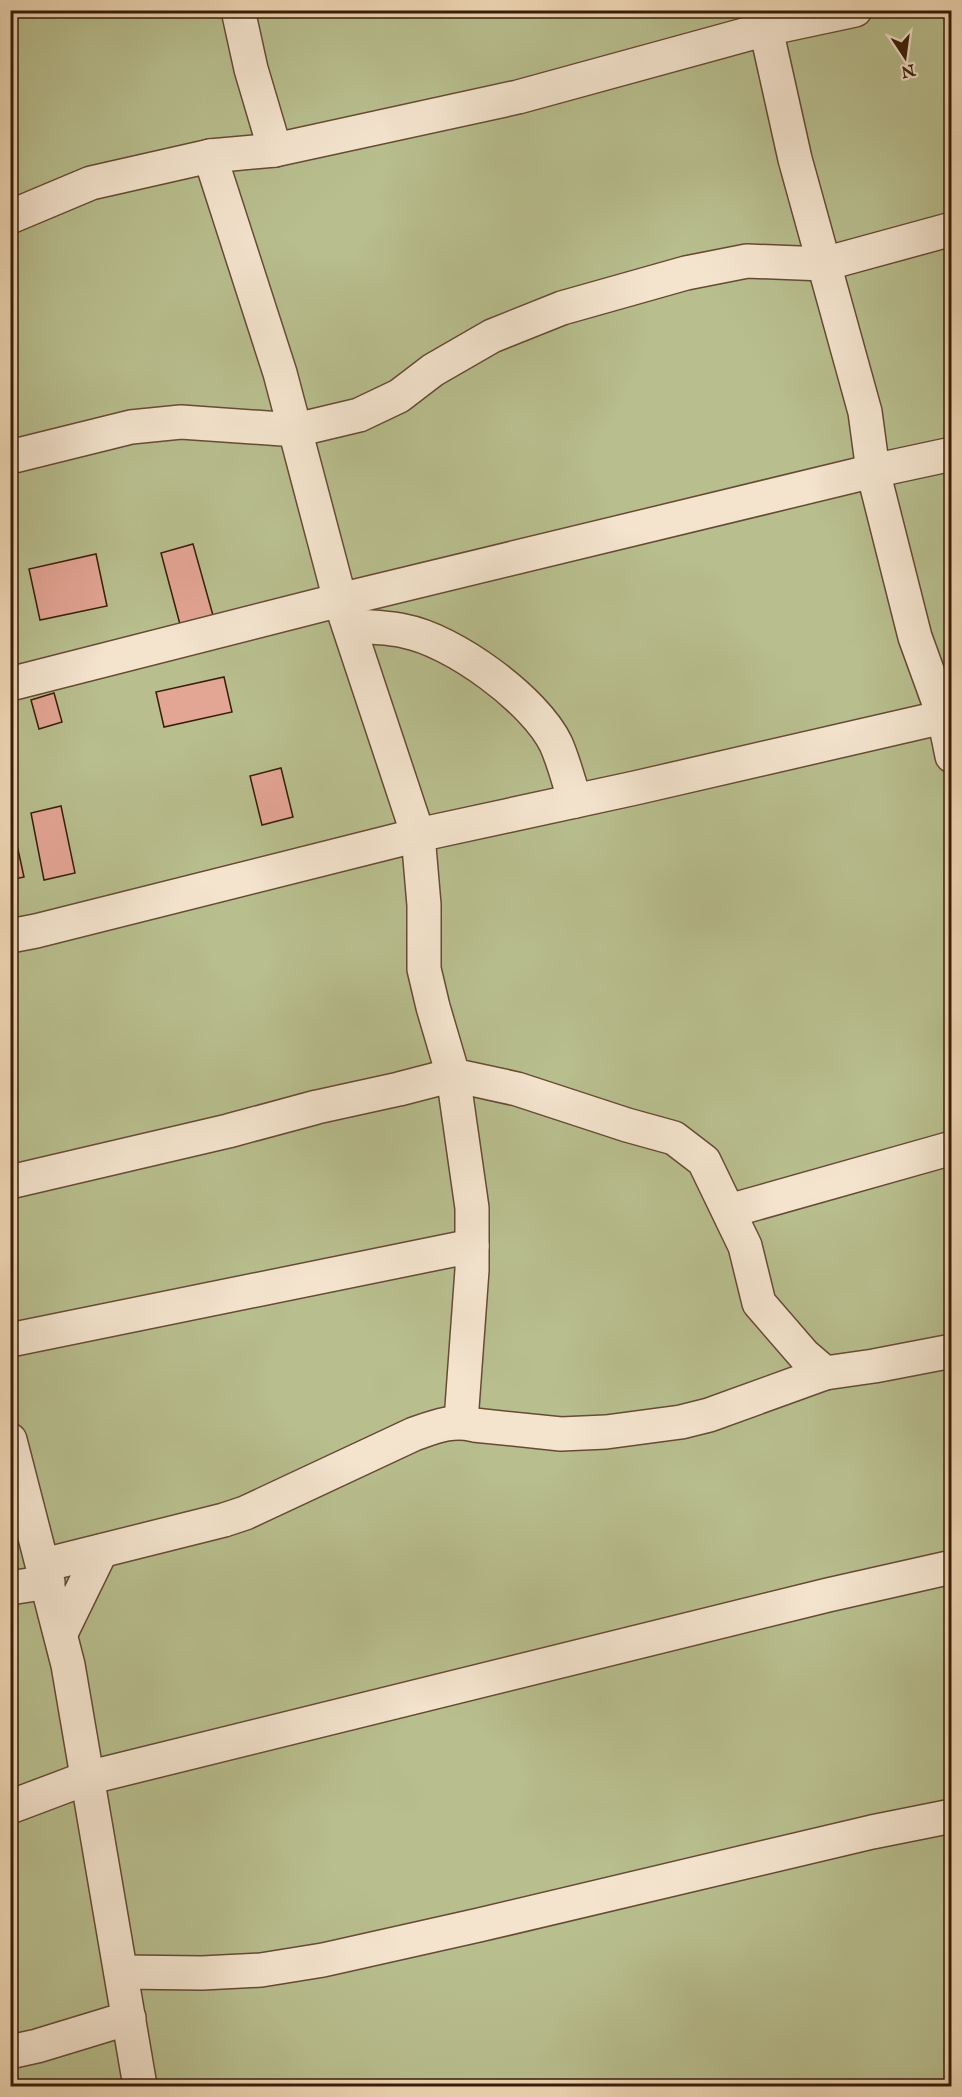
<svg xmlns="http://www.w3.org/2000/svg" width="962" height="2097" font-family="'IM FELL English',serif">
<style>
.green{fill:#b8be8e;stroke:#786e4c;stroke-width:1.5}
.building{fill:#e3a594;stroke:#391d09;stroke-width:1.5}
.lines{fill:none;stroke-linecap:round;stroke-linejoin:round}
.street-casing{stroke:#664b34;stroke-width:36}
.street{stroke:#f4e4ce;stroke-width:33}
</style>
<rect width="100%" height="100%" fill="#eed6b3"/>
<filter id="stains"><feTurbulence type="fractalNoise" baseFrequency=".00333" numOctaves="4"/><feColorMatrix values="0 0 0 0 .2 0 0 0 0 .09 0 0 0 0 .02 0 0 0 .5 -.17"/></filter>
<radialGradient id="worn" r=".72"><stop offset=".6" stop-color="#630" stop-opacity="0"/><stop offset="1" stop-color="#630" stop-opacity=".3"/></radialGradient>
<!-- green -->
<rect class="green" x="11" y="11" width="940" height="2075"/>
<!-- building -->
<g class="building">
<path d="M 193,544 L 214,619 L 181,628 L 161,553 Z"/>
<path d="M 96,554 L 107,606 L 40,620 L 29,569 Z"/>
<path d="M 224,677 L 232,712 L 164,727 L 156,692 Z"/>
<path d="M 54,693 L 62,722 L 39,729 L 31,700 Z"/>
<path d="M 281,768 L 293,817 L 262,825 L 250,776 Z"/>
<path d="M 61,806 L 75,873 L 44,880 L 31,813 Z"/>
<path d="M 10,813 L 24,877 L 10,880 Z"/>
</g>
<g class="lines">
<!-- street casing -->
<g class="street-casing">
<g id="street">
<path d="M 238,10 L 251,69 L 275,150"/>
<path d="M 766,29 L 795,159 L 865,412 L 873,471 L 915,637 L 944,717 L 952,756"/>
<path d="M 210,156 L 280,373 L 340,600 L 418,835 L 424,905 L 424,969 L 433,1007 L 453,1075 L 517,1089 L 627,1125 L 674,1138 L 704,1161 L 745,1246 L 759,1303 L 804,1355 L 825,1373 L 874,1366 L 952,1351"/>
<path d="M 10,217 L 91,183 L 210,156 L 275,150 L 518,97 L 766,29 L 855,10"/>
<path d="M 10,457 L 131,427 L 181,422 L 296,430 L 359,415 L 399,396 L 433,370 L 492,336 L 562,308 L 686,273 L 747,261 L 824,264 L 952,229"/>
<path d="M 349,626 C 367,627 387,627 404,631 C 453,640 535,700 556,744 C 564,762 569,783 575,801"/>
<path d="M 10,684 L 340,600 L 873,471 L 952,454"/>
<path d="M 10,936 L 36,931 L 418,835 L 635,788 L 952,715"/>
<path d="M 10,1182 L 228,1131 L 317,1107 L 399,1089 L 453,1075 L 472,1208 L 472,1270 L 461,1421"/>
<path d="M 729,1211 L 952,1148"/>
<path d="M 10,1340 L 472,1246"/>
<path d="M 10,1440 L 68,1665 L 140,2086"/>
<path d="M 44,1565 L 224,1520 L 245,1513 L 414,1434 C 434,1427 453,1419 474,1425 L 561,1434 L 606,1432 L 681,1422 L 709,1415 L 825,1373"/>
<path d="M 10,1588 L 48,1582"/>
<path d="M 61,1633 L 101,1551"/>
<path d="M 10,1807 L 87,1778 L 828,1595 L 952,1567"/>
<path d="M 121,1972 L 202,1973 L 261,1970 L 323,1960 L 479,1925 L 872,1832 L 952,1816"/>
<path d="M 10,2052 L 37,2046 L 129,2018"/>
</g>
</g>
<!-- street -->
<use href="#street" class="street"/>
</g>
<!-- margin -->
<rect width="962" height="2097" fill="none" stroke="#eed6b3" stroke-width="36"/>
<rect x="12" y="12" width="938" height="2073" fill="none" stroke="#391d09" stroke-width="3"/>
<rect x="18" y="18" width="926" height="2061" fill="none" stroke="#391d09" stroke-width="1.5"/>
<!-- north arrow -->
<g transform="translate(905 57) rotate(167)" stroke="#f4e4ce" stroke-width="4.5" paint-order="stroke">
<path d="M0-4.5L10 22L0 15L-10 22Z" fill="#391d09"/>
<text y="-9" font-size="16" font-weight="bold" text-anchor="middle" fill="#391d09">N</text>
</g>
<rect width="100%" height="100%" filter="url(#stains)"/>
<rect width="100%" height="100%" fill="url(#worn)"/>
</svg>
